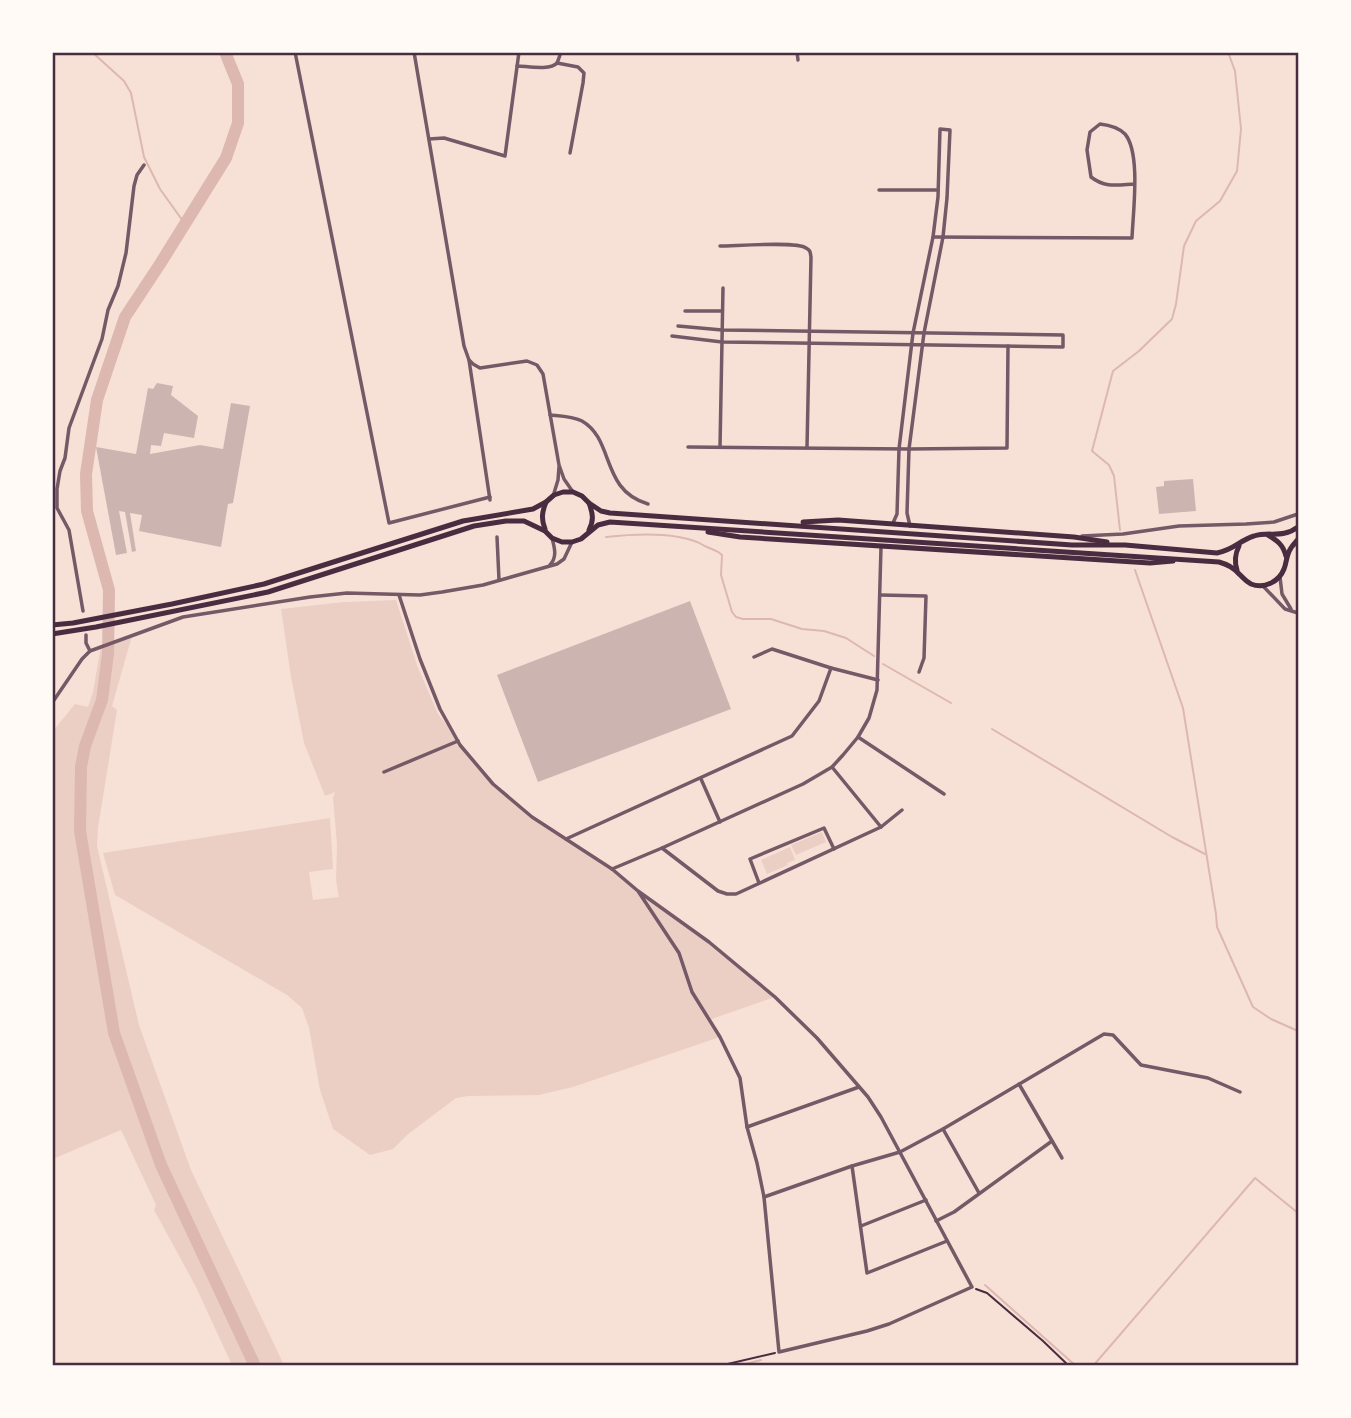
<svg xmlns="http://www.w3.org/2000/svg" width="1351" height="1418" font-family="'Noto Sans',sans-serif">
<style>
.green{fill:#ebcfc5}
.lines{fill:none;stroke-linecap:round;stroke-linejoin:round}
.stream{stroke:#dcb8b0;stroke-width:2}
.river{stroke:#dcb8b0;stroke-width:12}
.building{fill:#ccb4b1}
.path{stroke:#4a2c40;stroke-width:2}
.minor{stroke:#755966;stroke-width:3.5}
.tertiary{stroke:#755966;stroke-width:3.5}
.trunk{stroke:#4a2c40;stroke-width:5}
.neatline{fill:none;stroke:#4a2c40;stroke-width:2.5}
</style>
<rect width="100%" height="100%" fill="#f7e1d7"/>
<!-- green -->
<g class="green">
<path d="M 396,600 L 417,665 L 438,714 L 493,785 L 532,818 L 628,881 L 638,891 L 709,942 L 775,997 L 709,1020 L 720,1037 L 573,1087 L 539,1095 L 468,1096 L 456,1098 L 407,1135 L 393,1149 L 370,1155 L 333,1129 L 320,1090 L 309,1028 L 302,1008 L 287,995 L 115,895 L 103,853 L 330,818 L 333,869 L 309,872 L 313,900 L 339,897 L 336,880 L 337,845 L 333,798 L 335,792 L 325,796 L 304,743 L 291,677 L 281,609 L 344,602 Z"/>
<path d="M 132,636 L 112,706 L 117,710 L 98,828 L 97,846 L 139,1025 L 191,1170 L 284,1365 L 232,1365 L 195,1285 L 154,1210 L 156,1205 L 121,1130 L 53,1159 L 53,731 L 75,704 L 88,707 L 93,692 L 101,646 Z"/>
<path d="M 822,832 L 826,842 L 796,855 L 791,845 Z"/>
<path d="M 790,847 L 795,860 L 787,863 L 788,865 L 767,874 L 761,860 Z"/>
</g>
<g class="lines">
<!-- stream -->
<g class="stream">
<path d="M 92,52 L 124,81 L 131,93 L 144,157 L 160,189 L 185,224"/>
<path d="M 1120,530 L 1114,476 L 1109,465 L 1092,451 L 1113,371 L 1139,351 L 1172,319 L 1176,304 L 1184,246 L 1196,221 L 1220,201 L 1237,171 L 1241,129 L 1235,71 L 1228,52"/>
<path d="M 606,537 C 633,534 672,532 697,542 C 700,543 704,546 707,547 C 713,550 717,550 722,555 L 721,575 L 732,612 L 736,617 L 743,619 L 771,619 L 802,629 L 824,631 L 846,638 L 874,656"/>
<path d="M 1135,570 L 1183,708 L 1216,914 L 1217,927 L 1253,1007 L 1271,1019 L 1298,1031"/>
<path d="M 883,664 L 951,703"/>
<path d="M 992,729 L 1172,837 L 1205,854"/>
<path d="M 985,1285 L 1076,1366"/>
<path d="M 738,1366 L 761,1360"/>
<path d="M 1093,1366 L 1255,1178 L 1298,1213"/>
</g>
<!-- river -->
<path class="river" d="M 225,52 L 238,84 L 238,123 L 226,158 L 160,264 L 125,317 L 97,400 L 86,474 L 87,511 L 109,590 L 108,654 L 102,700 L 85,746 L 81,767 L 80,831 L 114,1033 L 161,1165 L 255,1366"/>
</g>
<!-- building -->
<g class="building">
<path d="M 157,383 L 173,386 L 171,395 L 198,416 L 194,438 L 164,433 L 161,446 L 151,445 L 150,454 L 200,445 L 223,449 L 231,403 L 250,406 L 233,503 L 228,504 L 221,547 L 139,531 L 142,515 L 130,513 L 136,551 L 132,552 L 125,512 L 119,511 L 127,553 L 116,555 L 96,447 L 136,454 L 148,388 L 153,389 Z"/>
<path d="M 1193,479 L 1196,511 L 1159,514 L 1156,487 L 1164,486 L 1164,481 Z"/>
<path d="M 690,601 L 731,709 L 538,782 L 497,675 Z"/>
</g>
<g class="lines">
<!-- path -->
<g class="path">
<path d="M 976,1289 L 987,1293 L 1043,1341 L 1069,1366"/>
<path d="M 719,1366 L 775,1353"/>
</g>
<!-- minor -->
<g class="minor">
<path d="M 295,52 L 389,523 L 490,497"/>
<path d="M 797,52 L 798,60"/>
<path d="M 557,63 L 578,67 L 584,73 L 583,83 L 570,153"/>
<path d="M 517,66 C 526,66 550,71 557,63 C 558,61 560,55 561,52"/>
<path d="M 429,139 L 444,138 L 505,156 L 519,52"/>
<path d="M 879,190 L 938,190"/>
<path d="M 933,237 L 1132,238 C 1133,212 1141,153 1125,134 C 1119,128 1109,125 1100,124 L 1090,132 L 1087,150 L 1091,177 C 1105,188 1117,185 1134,184"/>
<path d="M 720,246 C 735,246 797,241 806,248 C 811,251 810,252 811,257 L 807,447"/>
<path d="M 685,311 L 722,311"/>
<path d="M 672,336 L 722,342 L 1063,347 L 1063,335 L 722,330 L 678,326"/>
<path d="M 469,360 L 490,500"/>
<path d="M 550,415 C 560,416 572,416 582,421 C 615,440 600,490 648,504"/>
<path d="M 688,447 L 909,449 L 1007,448 L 1008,346"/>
<path d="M 720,447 L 723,288"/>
<path d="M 893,523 L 897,514 L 899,449 L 913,333 L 933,237 L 938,197 L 940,129 L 950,130 L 947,198 L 943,237 L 924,333 L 909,449 L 907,513 L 910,526"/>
<path d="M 1082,536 L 1123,534 L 1179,526 L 1246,524 L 1274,522 L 1298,514"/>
<path d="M 497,537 L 499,580"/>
<path d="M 1280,577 L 1282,594 L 1291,609"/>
<path d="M 1263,586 L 1285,609 L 1298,613"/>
<path d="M 399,595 L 420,659 L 440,709 L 460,745 L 493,784 L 532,817 L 612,869 L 638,891 L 709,942 L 775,997 L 817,1038 L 868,1097 L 881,1117 L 972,1287 L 889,1324 L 867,1331 L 779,1352 L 764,1197 L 757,1163 L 747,1127 L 740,1078 L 720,1037 L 692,992 L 679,953 L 638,891"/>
<path d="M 880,595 L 926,596 L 924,658 L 919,672"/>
<path d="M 83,611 L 69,530 L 57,508 L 57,489 L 60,471 L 65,458 L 69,428 L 102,339 L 108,310 L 118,286 L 126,253 L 134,186 L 137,175 L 144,165"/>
<path d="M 86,635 L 86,643 L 90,651"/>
<path d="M 754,657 L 772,649 L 831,668 L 878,680"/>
<path d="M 858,737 L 944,794"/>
<path d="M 832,767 L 881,827"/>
<path d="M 384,772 L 458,741"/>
<path d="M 701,779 L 720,822"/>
<path d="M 566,839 L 792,736 L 819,701 L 831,668"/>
<path d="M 662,848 L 718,891 L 727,894 L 736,894 L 881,827 L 902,810"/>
<path d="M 612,869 L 662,848 L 803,784 L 832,767 L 843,755 L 858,737 L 869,718 L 877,690 L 881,547"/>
<path d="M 759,883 L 750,859 L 824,828 L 834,849"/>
<path d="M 1019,1084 L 1062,1158"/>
<path d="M 747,1127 L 859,1087"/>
<path d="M 943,1129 L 979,1193"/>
<path d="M 852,1166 L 867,1273 L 947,1241"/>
<path d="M 764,1197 L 852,1166 L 900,1152 L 943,1129 L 1104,1034 L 1113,1035 L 1141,1065 L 1208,1078 L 1240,1092"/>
<path d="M 936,1221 L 954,1212 L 1052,1141"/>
<path d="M 861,1226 L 926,1200"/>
</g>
<!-- tertiary -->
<g class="tertiary">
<path d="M 414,52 L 464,346 L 469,360 L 473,364 L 480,368 L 527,361 L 537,365 L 543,374 L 559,465 L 564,479 L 573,492"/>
<path d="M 554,493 L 558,480 L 559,467"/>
<path d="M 550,565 C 557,557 555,549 552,538"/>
<path d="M 52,703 L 82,659 L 90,651 L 183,617 L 310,597 L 347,593 L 420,595 L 442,592 L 483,585 L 557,564 L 564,559 L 572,542"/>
</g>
<!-- trunk -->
<g class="trunk">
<path d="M 803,522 L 838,520 L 1074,537 L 1107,542"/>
<path d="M 545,529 C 541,519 542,512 546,502"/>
<path d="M 589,530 C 594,520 593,514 589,503"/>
<path d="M 708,532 L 740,537 L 1150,563 L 1173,561"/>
<path d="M 1268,535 C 1278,541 1283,545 1286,556"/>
<path d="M 1237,570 C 1234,561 1235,554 1239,546"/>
<path d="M 52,625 L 73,623 L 172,604 L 264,584 L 463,521 L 533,509 L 546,502 L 554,495 L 563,492 L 573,492 L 582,496 L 589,503 L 601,511 L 610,513 L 1072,545 L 1125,545 L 1217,553 C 1234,550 1240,540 1254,536 C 1269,531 1282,539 1298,527"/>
<path d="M 52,634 L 96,627 L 268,592 L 474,526 L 506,521 L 524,521 L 545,531 L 552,538 L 562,542 L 572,542 L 581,539 L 598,525 L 610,522 L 1219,562 C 1226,564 1233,567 1238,573 C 1243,577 1245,581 1251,584 C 1264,589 1279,582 1284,569 C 1287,562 1286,555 1291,548 C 1291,547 1298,540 1298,539"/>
</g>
</g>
<!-- border -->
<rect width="1351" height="1418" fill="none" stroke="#fffaf5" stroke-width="108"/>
<rect x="54" y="54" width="1243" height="1310" class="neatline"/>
</svg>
